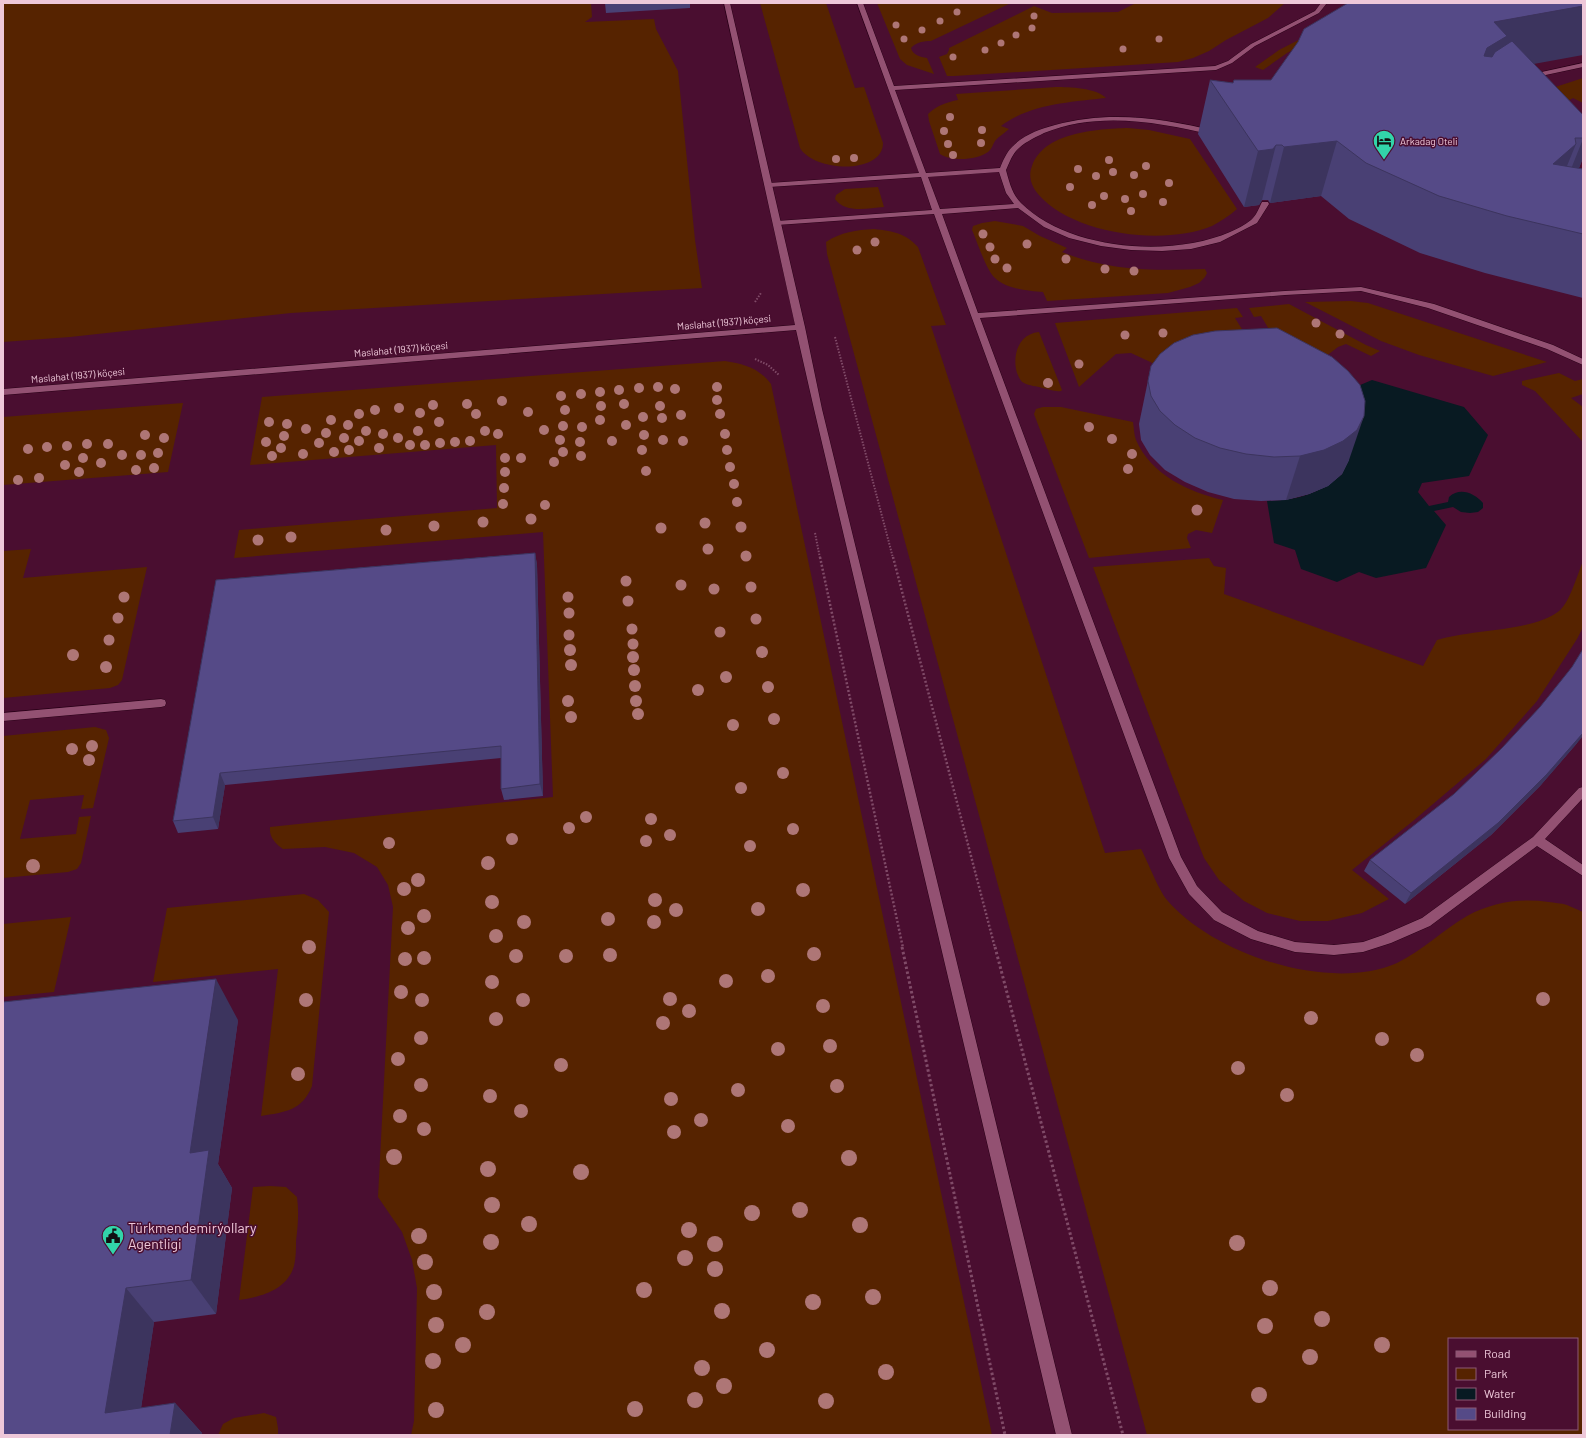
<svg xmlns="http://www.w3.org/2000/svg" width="1586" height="1438" font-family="Barlow,sans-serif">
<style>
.green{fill:#562300;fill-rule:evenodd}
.water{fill:#081a22}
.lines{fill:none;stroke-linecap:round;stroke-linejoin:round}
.service-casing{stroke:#290017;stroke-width:1}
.minor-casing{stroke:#290017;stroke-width:1}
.path-far2{stroke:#804b68;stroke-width:2;stroke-dasharray:1.5 1.5;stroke-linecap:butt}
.path-far1{stroke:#804b68;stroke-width:2.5;stroke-dasharray:2 2;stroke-linecap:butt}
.path{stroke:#804b68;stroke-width:3;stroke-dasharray:2.5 2.5;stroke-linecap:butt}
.service{fill:#935172;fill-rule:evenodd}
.minor{fill:#935172;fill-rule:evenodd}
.tree{fill:#ae7676}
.wall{fill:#494074}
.shaded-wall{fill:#3c345e}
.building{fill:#554a87;stroke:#3c345e}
.labels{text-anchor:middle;stroke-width:3;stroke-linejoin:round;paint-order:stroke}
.far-poi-label{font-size:10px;fill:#eec8d9;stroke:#4a0e30;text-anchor:start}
.far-street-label{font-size:10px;fill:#eec8d9;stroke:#4a0e30}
.near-poi-label{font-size:14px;fill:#eec8d9;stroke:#4a0e30;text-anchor:start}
</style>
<rect width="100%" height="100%" fill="#4a0e30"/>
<!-- green -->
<g class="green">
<path d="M 3,3 L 591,3 L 592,17 L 585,22 L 654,19 L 656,29 L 678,71 L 695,240 L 702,288 L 291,313 L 70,337 L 3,342 Z"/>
<path d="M 760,3 L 826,3 L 855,88 L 864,87 L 883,143 C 883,175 814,172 800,148 Z"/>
<path d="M 877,3 L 1011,3 L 931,41 C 924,41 916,42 911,48 C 913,55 920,57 927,58 L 934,74 L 907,65 L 900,59 Z"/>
<path d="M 1136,3 L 1285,3 L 1268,18 L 1226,40 L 1209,51 L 1193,58 L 1178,62 L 954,76 L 947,76 L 939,57 L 947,54 L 949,50 L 949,48 L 1034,6 L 1052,13 L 1118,12 Z"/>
<path d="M 1314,32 L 1321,35 L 1287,53 L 1263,70 L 1255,67 L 1279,50 Z"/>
<path d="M 1583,78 L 1583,103 L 1573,98 L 1564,103 L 1543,91 Z"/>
<path d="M 1056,87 C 1069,87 1097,88 1106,98 C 1071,102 1030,104 1001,126 L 1009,129 C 1005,133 999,136 995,141 C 993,144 992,149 988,152 C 977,160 952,162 940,154 L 929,121 L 928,114 C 936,106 947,102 958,100 L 956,94 Z"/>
<path d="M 1128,128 L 1149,130 L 1190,139 L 1237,209 C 1229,216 1221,221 1212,226 C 1164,246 1073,235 1038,194 C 1031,186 1028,175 1032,166 C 1044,132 1097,129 1128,128 Z"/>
<path d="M 878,187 L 884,207 C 868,208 846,214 835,199 L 836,195 L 845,189 Z"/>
<path d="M 995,221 L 1023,226 L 1040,236 L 1067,248 L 1062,252 C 1107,271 1157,271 1205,269 L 1207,273 L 1205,277 L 1199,283 L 1190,287 L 1168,293 L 1047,301 L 1043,292 C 1029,291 1006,289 995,278 C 986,270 977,241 972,230 L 973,226 L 982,223 Z"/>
<path d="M 874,229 C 893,231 905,233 918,247 L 946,325 L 931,326 L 1105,853 L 1141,849 C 1148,862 1158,889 1167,900 C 1213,954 1329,993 1397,963 C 1422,951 1443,930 1467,916 C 1493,902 1520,898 1549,902 C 1554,903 1561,903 1567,905 C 1572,907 1578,910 1583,912 L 1583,1435 L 1147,1435 L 827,254 L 826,242 C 841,232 856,230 874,229 ZM 1449,1339 L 1577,1339 L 1577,1429 L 1449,1429 Z"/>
<path d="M 1351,301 L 1368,303 L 1547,362 L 1493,376 L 1419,355 L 1381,341 L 1305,302 Z"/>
<path d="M 1289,304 L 1366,345 L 1380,351 L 1371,356 L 1346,344 L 1338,347 L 1325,357 L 1174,373 L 1131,353 L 1116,354 L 1079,387 L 1055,323 L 1237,308 L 1243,317 L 1235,318 L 1245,334 L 1270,331 L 1261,316 L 1254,317 L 1249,308 Z"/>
<path d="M 1039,332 L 1062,390 L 1061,391 C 1055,392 1048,389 1042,388 C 1037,386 1029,386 1024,383 C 1020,381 1019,377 1017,373 C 1012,356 1018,334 1039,332 Z"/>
<path d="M 725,361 C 744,364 759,368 771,384 L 992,1435 L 411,1435 L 414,1421 L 417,1288 L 412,1260 L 402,1232 L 378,1197 L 393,907 L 388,885 L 377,867 L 354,853 L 325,847 L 283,849 C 275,843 269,837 270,827 L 553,797 L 543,532 L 234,558 L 239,530 L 497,508 L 496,445 L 250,465 L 262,397 Z"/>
<path d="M 1559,373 L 1575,381 L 1583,379 L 1583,394 L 1571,398 L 1583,407 L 1583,442 L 1535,391 L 1522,385 L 1522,381 Z"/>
<path d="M 183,403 L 168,472 L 3,485 L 3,417 Z"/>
<path d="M 1043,407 L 1061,407 L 1133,422 C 1134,428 1134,435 1136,440 C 1151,475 1189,492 1223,500 L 1212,533 L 1196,530 L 1188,534 L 1187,538 L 1191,548 L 1089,558 L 1034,414 L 1036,409 Z"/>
<path d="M 31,549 L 23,578 L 147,567 L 122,680 L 118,685 L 110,688 L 3,698 L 3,551 Z"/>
<path d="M 1209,558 L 1214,566 L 1226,568 L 1224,594 L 1423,666 L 1437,640 C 1471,629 1532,632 1559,611 C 1569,604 1578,573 1583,561 L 1583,627 L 1577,639 L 1537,701 L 1486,759 L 1413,821 L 1352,870 L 1389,899 L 1362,913 L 1328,921 L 1300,921 L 1267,913 L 1244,901 L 1219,880 L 1204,858 L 1175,784 L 1093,567 Z"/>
<path d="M 95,727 L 106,730 L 109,738 L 93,808 L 81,809 L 84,795 L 30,800 L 20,839 L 76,834 L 79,817 L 91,816 L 81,863 L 77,869 L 68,872 L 3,878 L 3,736 Z"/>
<path d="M 304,894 L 318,900 L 329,912 L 312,1086 C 302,1111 285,1112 261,1116 L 278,969 L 153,982 L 167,908 Z"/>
<path d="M 71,917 L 54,992 L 3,997 L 3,924 Z"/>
<path d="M 270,1186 L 286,1187 L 297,1197 C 299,1212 298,1226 296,1241 C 296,1249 296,1258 294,1266 C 287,1290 261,1297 239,1300 L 253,1187 Z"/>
<path d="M 264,1413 L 276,1417 L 278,1428 L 278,1435 L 218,1435 L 223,1424 L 234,1418 Z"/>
</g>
<!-- water -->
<path class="water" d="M 1372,380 L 1464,407 L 1488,435 L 1469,476 L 1422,483 L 1418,492 L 1429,506 L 1448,502 L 1449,497 C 1460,487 1474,493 1483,503 L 1483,508 L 1478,512 L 1470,513 L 1461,512 L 1453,507 L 1434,511 L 1446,525 L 1426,568 L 1376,578 L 1359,572 L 1337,582 L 1301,569 L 1295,550 L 1274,543 L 1267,501 C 1297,500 1319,494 1342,474 L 1327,399 Z"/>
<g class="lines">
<!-- service casing -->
<g class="service-casing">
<g id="service">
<path d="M 857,3 L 863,3 L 894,86 L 1215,66 L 1228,61 L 1251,44 L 1315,11 L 1321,3 L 1327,3 L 1319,13 L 1255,46 L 1232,63 L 1216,70 L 895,90 L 926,173 L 1000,168 C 1003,161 1006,153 1012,147 C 1023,135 1040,129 1055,125 C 1109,110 1162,118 1216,131 L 1216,135 L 1213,135 C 1158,122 1098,111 1044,133 C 1034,138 1023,143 1016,151 C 1011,157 1009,164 1006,170 C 1009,181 1012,194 1021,203 C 1068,250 1170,258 1230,232 C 1237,229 1245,225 1251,220 C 1256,216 1259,208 1262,202 L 1268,202 L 1269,204 L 1257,223 L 1220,242 L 1191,249 L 1162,251 L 1131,250 L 1101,246 L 1069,238 L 1044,227 L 1018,208 L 942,214 L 978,313 L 1285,291 L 1361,287 L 1434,304 L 1553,345 L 1583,359 L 1583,365 L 1547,349 L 1428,308 L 1361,291 L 1285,295 L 980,318 L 1181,857 L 1197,886 L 1222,912 L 1258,931 L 1295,942 L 1334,945 L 1363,942 L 1383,935 L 1422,918 L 1533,837 L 1579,788 L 1583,787 L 1583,798 L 1545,839 L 1583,865 L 1583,876 L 1537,846 L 1430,926 L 1391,943 L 1363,952 L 1334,955 L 1295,952 L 1251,939 L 1214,920 L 1189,894 L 1169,858 L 934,214 L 777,225 L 773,223 L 777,221 L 932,210 L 921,177 L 769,187 L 765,185 L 769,183 L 919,173 ZM 999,172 L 1006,193 L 1014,204 L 940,209 L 928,177 Z"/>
<path d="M 1583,63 L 1583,67 L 1541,76 L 1529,80 L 1526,78 L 1537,73 Z"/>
<path d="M 161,699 L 165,700 L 166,703 L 165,706 L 161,707 L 3,721 L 3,713 Z"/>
</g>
</g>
<!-- minor casing -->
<g class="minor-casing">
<path id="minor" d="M 724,3 L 730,3 L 805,327 L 822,409 L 1072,1435 L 1056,1435 L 814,409 L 796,330 L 3,395 L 3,389 L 795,325 Z"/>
</g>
<!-- path-far2 -->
<g class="path-far2">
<path d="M 755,302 L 761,293"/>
<path d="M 835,337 L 893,558"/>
<path d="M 755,359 L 768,365 L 779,375"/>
<path d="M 815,533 L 820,558"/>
</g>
<!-- path-far1 -->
<g class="path-far1">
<path d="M 820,557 L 903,948"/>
<path d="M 893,557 L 995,948"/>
</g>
<!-- path -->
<g class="path">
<path d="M 902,947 L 1005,1435"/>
<path d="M 995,947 L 1123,1435"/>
</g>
<!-- service -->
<use href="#service" class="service"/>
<!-- minor -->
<use href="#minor" class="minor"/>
</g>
<!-- trees -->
<g class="tree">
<circle cx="957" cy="12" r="3.5"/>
<circle cx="1034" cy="16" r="3.5"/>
<circle cx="940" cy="21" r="3.5"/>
<circle cx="896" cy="25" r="3.5"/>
<circle cx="1032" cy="28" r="3.5"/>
<circle cx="922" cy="30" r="3.5"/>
<circle cx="1016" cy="35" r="3.5"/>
<circle cx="904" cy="39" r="3.5"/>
<circle cx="1159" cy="39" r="3.5"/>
<circle cx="1001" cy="43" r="3.5"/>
<circle cx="1123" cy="49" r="3.5"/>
<circle cx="985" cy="50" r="3.5"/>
<circle cx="953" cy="57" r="3.5"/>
<circle cx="950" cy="117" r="4"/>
<circle cx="982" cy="130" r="4"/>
<circle cx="944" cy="131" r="4"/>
<circle cx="981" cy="143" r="4"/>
<circle cx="948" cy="144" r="4"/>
<circle cx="953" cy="155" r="4"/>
<circle cx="854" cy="158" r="4"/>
<circle cx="836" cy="159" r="4"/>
<circle cx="1109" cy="160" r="4"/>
<circle cx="1146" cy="166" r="4"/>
<circle cx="1078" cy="169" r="4"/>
<circle cx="1113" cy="172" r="4"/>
<circle cx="1134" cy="175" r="4"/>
<circle cx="1096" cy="176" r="4"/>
<circle cx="1169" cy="183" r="4"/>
<circle cx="1070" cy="187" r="4"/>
<circle cx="1143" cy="194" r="4"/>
<circle cx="1104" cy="196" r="4"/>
<circle cx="1125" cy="199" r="4"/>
<circle cx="1163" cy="202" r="4"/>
<circle cx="1092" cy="205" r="4"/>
<circle cx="1131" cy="211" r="4"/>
<circle cx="983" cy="234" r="4.5"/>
<circle cx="875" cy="242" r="4.5"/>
<circle cx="1027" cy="244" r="4.5"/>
<circle cx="990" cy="247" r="4.5"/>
<circle cx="857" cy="250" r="4.5"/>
<circle cx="995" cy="259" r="4.5"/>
<circle cx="1066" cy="259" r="4.5"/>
<circle cx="1007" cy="268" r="4.5"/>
<circle cx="1105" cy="269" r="4.5"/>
<circle cx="1134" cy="271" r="4.5"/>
<circle cx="1316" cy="323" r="4.5"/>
<circle cx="1163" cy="333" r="4.5"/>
<circle cx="1340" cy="334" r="4.5"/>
<circle cx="1125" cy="335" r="4.5"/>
<circle cx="1079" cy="364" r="4.5"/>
<circle cx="1048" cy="383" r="5"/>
<circle cx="658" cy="387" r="5"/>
<circle cx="717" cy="387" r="5"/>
<circle cx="639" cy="388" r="5"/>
<circle cx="675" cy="389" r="5"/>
<circle cx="619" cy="390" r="5"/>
<circle cx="600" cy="392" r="5"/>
<circle cx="581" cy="394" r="5"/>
<circle cx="561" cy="396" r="5"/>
<circle cx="717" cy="400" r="5"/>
<circle cx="502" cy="401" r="5"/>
<circle cx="467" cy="404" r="5"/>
<circle cx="624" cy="404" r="5"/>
<circle cx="433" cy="405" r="5"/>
<circle cx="601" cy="406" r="5"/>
<circle cx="660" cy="406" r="5"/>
<circle cx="399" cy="408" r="5"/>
<circle cx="375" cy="410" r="5"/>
<circle cx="565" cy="410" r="5"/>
<circle cx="528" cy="412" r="5"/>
<circle cx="420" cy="413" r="5"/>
<circle cx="359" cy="414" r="5"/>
<circle cx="476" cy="414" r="5"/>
<circle cx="720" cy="414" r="5"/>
<circle cx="681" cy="415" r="5"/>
<circle cx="643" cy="417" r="5"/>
<circle cx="662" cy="418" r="5"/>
<circle cx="331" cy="420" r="5"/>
<circle cx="600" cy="420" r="5"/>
<circle cx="269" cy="422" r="5"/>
<circle cx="439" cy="422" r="5"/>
<circle cx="287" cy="424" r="5"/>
<circle cx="348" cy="425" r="5"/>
<circle cx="626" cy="425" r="5"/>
<circle cx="563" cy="426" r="5"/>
<circle cx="582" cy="427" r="5"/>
<circle cx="1089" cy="427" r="5"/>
<circle cx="306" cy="429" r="5"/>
<circle cx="544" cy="430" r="5"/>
<circle cx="366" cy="431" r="5"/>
<circle cx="418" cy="431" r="5"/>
<circle cx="485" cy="431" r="5"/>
<circle cx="326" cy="433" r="5"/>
<circle cx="383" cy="434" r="5"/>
<circle cx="498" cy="434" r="5"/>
<circle cx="725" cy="434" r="5"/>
<circle cx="145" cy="435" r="5"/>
<circle cx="644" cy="435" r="5"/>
<circle cx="284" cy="436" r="5"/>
<circle cx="164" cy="438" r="5"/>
<circle cx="344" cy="438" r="5"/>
<circle cx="398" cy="438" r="5"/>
<circle cx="1112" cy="439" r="5"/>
<circle cx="560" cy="440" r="5"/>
<circle cx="663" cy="440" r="5"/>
<circle cx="359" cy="441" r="5"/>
<circle cx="470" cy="441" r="5"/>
<circle cx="612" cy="441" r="5"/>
<circle cx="683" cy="441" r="5"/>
<circle cx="266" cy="442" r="5"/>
<circle cx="455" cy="442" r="5"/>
<circle cx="580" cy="442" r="5"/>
<circle cx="319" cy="443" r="5"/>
<circle cx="440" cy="443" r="5"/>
<circle cx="87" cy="444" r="5"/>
<circle cx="108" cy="444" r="5"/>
<circle cx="410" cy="445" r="5"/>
<circle cx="425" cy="445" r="5"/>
<circle cx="67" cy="446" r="5"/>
<circle cx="47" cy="447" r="5"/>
<circle cx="281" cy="448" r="5"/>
<circle cx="379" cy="448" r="5"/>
<circle cx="28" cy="449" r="5"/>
<circle cx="349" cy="450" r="5"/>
<circle cx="642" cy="450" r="5"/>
<circle cx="727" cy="450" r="5"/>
<circle cx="334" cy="452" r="5"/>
<circle cx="563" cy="452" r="5"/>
<circle cx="158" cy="453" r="5"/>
<circle cx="303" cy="454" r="5"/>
<circle cx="1132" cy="454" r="5"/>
<circle cx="122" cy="455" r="5"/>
<circle cx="141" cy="455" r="5"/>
<circle cx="272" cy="456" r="5"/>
<circle cx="581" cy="456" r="5"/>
<circle cx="83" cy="458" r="5"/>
<circle cx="505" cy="458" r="5"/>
<circle cx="521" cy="458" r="5"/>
<circle cx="554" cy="462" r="5"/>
<circle cx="101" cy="463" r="5"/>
<circle cx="65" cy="465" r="5"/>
<circle cx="730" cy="467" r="5"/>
<circle cx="154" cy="468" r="5"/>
<circle cx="1128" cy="469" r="5"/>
<circle cx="136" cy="470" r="5"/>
<circle cx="646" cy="471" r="5"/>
<circle cx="79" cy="472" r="5"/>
<circle cx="505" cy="472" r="5"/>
<circle cx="39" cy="478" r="5"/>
<circle cx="18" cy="480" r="5"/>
<circle cx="734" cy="484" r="5"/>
<circle cx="504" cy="488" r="5"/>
<circle cx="737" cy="502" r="5"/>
<circle cx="503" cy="504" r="5"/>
<circle cx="545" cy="505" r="5"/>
<circle cx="1197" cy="510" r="5.5"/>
<circle cx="531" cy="519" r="5.5"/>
<circle cx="483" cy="522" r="5.5"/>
<circle cx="705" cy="523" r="5.5"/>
<circle cx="434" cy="526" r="5.5"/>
<circle cx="741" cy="527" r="5.5"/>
<circle cx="661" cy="528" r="5.5"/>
<circle cx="386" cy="530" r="5.5"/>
<circle cx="291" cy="537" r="5.5"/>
<circle cx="258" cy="540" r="5.5"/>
<circle cx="708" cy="549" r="5.5"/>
<circle cx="746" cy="556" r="5.5"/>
<circle cx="626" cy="581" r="5.5"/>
<circle cx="681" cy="585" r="5.5"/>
<circle cx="751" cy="587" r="5.5"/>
<circle cx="714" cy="589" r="5.5"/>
<circle cx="124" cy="597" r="5.5"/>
<circle cx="568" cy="597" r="5.5"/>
<circle cx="628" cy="601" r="5.5"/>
<circle cx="569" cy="613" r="5.5"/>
<circle cx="118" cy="618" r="5.5"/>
<circle cx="756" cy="619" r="5.5"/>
<circle cx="632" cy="629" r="5.5"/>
<circle cx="720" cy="632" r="5.5"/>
<circle cx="569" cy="635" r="5.5"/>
<circle cx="109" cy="640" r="5.5"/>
<circle cx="633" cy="644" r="5.5"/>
<circle cx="570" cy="650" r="6"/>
<circle cx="762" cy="652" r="6"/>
<circle cx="73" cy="655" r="6"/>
<circle cx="633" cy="657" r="6"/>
<circle cx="571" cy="665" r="6"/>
<circle cx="106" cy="667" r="6"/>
<circle cx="634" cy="670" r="6"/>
<circle cx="726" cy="677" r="6"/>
<circle cx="635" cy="686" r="6"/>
<circle cx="768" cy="687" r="6"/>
<circle cx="698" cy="690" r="6"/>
<circle cx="568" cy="701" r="6"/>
<circle cx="636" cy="701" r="6"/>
<circle cx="638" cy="714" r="6"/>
<circle cx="571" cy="717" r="6"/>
<circle cx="774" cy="719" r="6"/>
<circle cx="733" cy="725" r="6"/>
<circle cx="92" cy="746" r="6"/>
<circle cx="72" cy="749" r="6"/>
<circle cx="89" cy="760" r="6"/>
<circle cx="783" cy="773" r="6"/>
<circle cx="741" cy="788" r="6"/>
<circle cx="586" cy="817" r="6"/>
<circle cx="651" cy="819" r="6"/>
<circle cx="569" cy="828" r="6"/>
<circle cx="793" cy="829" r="6"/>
<circle cx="670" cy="835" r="6"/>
<circle cx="512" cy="839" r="6"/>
<circle cx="646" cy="841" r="6"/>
<circle cx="389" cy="843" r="6"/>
<circle cx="750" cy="846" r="6"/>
<circle cx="488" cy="863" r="7"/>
<circle cx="33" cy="866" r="7"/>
<circle cx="418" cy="880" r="7"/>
<circle cx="404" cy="889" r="7"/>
<circle cx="803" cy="890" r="7"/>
<circle cx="655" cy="900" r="7"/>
<circle cx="492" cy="902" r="7"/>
<circle cx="758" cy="909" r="7"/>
<circle cx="676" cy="910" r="7"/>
<circle cx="424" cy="916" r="7"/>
<circle cx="608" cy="919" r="7"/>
<circle cx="524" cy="922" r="7"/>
<circle cx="654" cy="922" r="7"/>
<circle cx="408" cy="928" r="7"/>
<circle cx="496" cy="936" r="7"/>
<circle cx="309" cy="947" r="7"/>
<circle cx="814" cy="954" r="7"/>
<circle cx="610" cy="955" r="7"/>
<circle cx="516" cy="956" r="7"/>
<circle cx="566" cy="956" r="7"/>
<circle cx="424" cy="958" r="7"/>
<circle cx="405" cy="959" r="7"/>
<circle cx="768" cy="976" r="7"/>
<circle cx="726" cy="981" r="7"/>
<circle cx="492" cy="982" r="7"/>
<circle cx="401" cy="992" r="7"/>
<circle cx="670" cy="999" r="7"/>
<circle cx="1543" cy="999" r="7"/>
<circle cx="306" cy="1000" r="7"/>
<circle cx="422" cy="1000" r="7"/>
<circle cx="523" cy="1000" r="7"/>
<circle cx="823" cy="1006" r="7"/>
<circle cx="689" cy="1011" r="7"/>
<circle cx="1311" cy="1018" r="7"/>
<circle cx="496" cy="1019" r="7"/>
<circle cx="663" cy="1023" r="7"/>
<circle cx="421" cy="1038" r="7"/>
<circle cx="1382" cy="1039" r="7"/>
<circle cx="830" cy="1046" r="7"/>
<circle cx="778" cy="1049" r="7"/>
<circle cx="1417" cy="1055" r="7"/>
<circle cx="398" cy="1059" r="7"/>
<circle cx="561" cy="1065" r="7"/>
<circle cx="1238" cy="1068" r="7"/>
<circle cx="298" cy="1074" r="7"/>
<circle cx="421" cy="1085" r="7"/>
<circle cx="837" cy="1086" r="7"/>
<circle cx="738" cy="1090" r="7"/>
<circle cx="1287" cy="1095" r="7"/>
<circle cx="490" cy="1096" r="7"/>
<circle cx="671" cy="1099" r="7"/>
<circle cx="521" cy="1111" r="7"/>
<circle cx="400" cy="1116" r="7"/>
<circle cx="701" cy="1120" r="7"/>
<circle cx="788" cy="1126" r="7"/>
<circle cx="424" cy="1129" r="7"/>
<circle cx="674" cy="1132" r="7"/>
<circle cx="394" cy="1157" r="8"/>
<circle cx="849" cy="1158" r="8"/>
<circle cx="488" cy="1169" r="8"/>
<circle cx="581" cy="1172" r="8"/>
<circle cx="492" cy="1205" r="8"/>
<circle cx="800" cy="1210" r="8"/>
<circle cx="752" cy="1213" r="8"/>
<circle cx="529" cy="1224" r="8"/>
<circle cx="860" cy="1225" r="8"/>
<circle cx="689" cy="1230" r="8"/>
<circle cx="419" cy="1236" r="8"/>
<circle cx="491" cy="1242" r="8"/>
<circle cx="1237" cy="1243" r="8"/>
<circle cx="715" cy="1244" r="8"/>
<circle cx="685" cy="1258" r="8"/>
<circle cx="425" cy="1262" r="8"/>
<circle cx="715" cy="1269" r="8"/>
<circle cx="1270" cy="1288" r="8"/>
<circle cx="644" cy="1290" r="8"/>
<circle cx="434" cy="1292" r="8"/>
<circle cx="873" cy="1297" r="8"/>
<circle cx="813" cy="1302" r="8"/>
<circle cx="722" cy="1311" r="8"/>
<circle cx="487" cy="1312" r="8"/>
<circle cx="1322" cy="1319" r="8"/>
<circle cx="436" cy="1325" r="8"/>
<circle cx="1265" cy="1326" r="8"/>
<circle cx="463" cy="1345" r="8"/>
<circle cx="1382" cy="1345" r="8"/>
<circle cx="767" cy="1350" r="8"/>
<circle cx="1310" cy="1357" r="8"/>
<circle cx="433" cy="1361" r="8"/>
<circle cx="702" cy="1368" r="8"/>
<circle cx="886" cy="1372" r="8"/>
<circle cx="724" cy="1386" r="8"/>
<circle cx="1259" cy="1395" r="8"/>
<circle cx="695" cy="1400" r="8"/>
<circle cx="826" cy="1401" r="8"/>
<circle cx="635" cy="1409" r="8"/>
<circle cx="436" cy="1410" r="8"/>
</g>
<!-- wall -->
<g class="wall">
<path d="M 605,3 L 690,3 L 690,8 L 606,13 Z"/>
<path d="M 1534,64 L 1583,115 L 1583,158 L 1579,168 L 1583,169 L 1583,298 L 1485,273 L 1420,253 L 1349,219 L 1321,196 L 1270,203 L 1268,200 L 1262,200 L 1259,205 L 1244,207 L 1198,134 L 1210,80 L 1233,83 L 1271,80 Z"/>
<path d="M 1151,366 L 1349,460 L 1342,474 L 1328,486 L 1309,494 L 1286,500 L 1261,501 L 1234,499 L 1208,492 L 1185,482 L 1165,470 L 1150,455 L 1141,440 L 1139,424 Z"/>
<path d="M 535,553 L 537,565 L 543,796 L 504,800 L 501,789 L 501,758 L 225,785 L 218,829 L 178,833 L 173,821 L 216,580 Z"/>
<path d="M 1578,742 L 1540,786 L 1491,835 L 1405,904 L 1364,871 L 1370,860 Z"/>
<path d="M 238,1020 L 218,1164 L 232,1188 L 216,1314 L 154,1322 L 141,1408 L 175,1403 L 202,1433 L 3,1435 Z"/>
</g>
<!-- shaded-wall -->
<g class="shaded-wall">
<path d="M 1583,6 L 1583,55 L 1495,71 L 1469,102 L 1494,22 Z"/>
<path d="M 1583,139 L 1583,158 L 1573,183 L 1561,194 Z"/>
<path d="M 1337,141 L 1321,196 L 1270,203 L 1284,147 Z"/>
<path d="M 1576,144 L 1553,200 L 1553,164 Z"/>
<path d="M 1276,145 L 1262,200 L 1259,205 L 1244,207 L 1258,151 Z"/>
<path d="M 1364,416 L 1349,460 L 1342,474 L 1328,486 L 1309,494 L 1286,500 L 1300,456 Z"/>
<path d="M 535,553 L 537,565 L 543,796 L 540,784 Z"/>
<path d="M 1583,733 L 1583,736 L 1578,742 L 1540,786 L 1491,835 L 1405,904 L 1411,893 Z"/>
<path d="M 220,773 L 225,785 L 218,829 L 213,817 Z"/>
<path d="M 216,979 L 238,1020 L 218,1164 L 232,1188 L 216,1314 L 191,1280 L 190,1153 Z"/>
<path d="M 126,1288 L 154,1322 L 137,1435 L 105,1413 Z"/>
<path d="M 175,1403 L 202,1433 L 202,1435 L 170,1435 Z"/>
</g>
<!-- building -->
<g class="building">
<path d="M 1348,3 L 1583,3 L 1583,6 L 1494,22 L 1507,36 L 1487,48 L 1484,56 L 1492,57 L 1495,52 L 1512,41 L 1583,115 L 1583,138 L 1575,138 L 1576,144 L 1553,164 L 1583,169 L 1583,234 L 1507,216 L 1439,196 L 1366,163 L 1337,141 L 1284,147 L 1282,145 L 1276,145 L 1273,149 L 1258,151 L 1210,80 L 1233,83 L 1234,80 L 1271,80 L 1298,42 L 1304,29 Z"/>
<path d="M 1277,328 L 1332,357 L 1348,371 L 1360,385 L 1365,401 L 1364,416 L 1357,430 L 1343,441 L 1324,450 L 1300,456 L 1274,457 L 1246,454 L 1220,448 L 1195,438 L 1175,425 L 1160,411 L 1151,396 L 1148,381 L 1151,366 L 1160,354 L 1174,343 L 1193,335 L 1215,331 Z"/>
<path d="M 535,553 L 540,784 L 501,789 L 501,746 L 220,773 L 213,817 L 173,821 L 216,580 Z"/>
<path d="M 1583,649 L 1583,733 L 1547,774 L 1498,823 L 1411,893 L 1370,860 L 1454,794 L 1502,748 L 1540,707 L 1572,667 Z"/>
<path d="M 216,979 L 190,1153 L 209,1150 L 191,1280 L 126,1288 L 105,1413 L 175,1403 L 170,1435 L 3,1435 L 3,1002 Z"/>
</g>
<!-- icons -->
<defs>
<g id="hotel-pin" transform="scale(1.15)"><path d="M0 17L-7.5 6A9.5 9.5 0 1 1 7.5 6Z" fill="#32d4a9" stroke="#4a0e30"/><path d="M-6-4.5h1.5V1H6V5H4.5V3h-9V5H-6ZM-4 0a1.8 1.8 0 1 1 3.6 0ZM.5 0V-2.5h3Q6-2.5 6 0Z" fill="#111"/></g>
<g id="civic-pin" transform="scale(1.15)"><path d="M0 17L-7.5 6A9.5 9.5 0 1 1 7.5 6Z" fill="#32d4a9" stroke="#4a0e30"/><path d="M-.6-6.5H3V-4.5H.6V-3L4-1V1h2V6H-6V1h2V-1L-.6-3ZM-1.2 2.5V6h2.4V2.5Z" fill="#111"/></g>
</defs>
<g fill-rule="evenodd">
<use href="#hotel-pin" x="1384" y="141"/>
<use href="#civic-pin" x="113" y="1236"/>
</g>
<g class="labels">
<!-- far-poi labels -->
<g class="far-poi-label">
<text x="1400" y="145">Arkadag Oteli</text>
</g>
<!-- far-street labels -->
<g class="far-street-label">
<text transform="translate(724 322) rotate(-5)" y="4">Maslahat (1937) köçesi</text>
<text transform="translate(401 349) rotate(-5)" y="4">Maslahat (1937) köçesi</text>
<text transform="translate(78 375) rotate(-5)" y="4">Maslahat (1937) köçesi</text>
</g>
<!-- near-poi labels -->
<g class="near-poi-label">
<text x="128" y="1233">Türkmendemirýollary<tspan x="128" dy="16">Agentligi</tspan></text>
</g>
</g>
<!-- border -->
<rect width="1586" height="1438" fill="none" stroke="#eec8d9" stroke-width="8"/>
<!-- legend -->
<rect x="1448" y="1338" width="130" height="92" fill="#4a0e30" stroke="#8c5874"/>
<rect x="1456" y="1351" width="20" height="6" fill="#935172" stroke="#8c5874"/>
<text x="1484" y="1358" font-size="12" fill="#eec8d9">Road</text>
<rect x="1456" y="1368" width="20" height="12" fill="#562300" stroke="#8c5874"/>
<text x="1484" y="1378" font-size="12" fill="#eec8d9">Park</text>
<rect x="1456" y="1388" width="20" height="12" fill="#081a22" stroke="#8c5874"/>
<text x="1484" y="1398" font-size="12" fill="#eec8d9">Water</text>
<rect x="1456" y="1408" width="20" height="12" fill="#554a87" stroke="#8c5874"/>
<text x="1484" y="1418" font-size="12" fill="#eec8d9">Building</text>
</svg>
